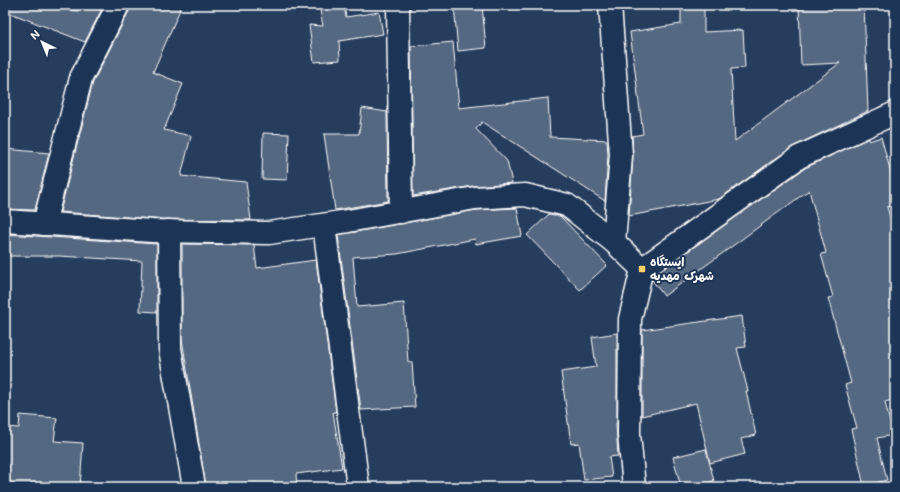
<svg xmlns="http://www.w3.org/2000/svg" width="900" height="492" font-family="Mali,'Playpen Sans Arabic',sans-serif">
<style>
.building{fill:#556781;stroke:#fff}
.lines{fill:none;stroke-linecap:round;stroke-linejoin:round}
.minor-casing{stroke:#fff;stroke-width:25}
.minor{stroke:#1d3557;stroke-width:22}
.poi-dot{fill:#ffd166;stroke:#1d3557;stroke-width:1.5}
.labels{text-anchor:middle;stroke-width:4;stroke-linejoin:round;paint-order:stroke}
.poi-label{font-size:12px;font-weight:bold;fill:#fff;stroke:#1d3557;text-anchor:start}
</style>
<rect width="100%" height="100%" fill="#263d5e"/>
<filter id="ink" filterUnits="userSpaceOnUse"><feTurbulence type="fractalNoise" baseFrequency=".025" numOctaves="2"/><feDisplacementMap in="SourceGraphic" scale="8" xChannelSelector="R" yChannelSelector="G"/><feConvolveMatrix kernelMatrix="1 2 1 2 8 2 1 2 1" color-interpolation-filters="sRGB"/></filter>
<g filter="url(#ink)">
<!-- building -->
<g class="building">
<path d="M 5,5 L 27,5 L 78,11 L 81,5 L 104,5 L 85,42 L 5,11 Z"/>
<path d="M 130,5 L 182,5 L 153,72 L 183,84 L 164,130 L 191,136 L 181,176 L 246,182 L 251,220 L 153,219 L 60,212 L 93,82 L 129,11 Z"/>
<path d="M 319,5 L 344,5 L 346,17 L 379,12 L 383,34 L 339,41 L 340,60 L 314,62 L 309,25 L 323,26 Z"/>
<path d="M 454,5 L 482,5 L 486,48 L 458,51 Z"/>
<path d="M 681,5 L 704,5 L 704,32 L 743,30 L 745,68 L 731,69 L 735,141 L 840,63 L 801,65 L 799,5 L 864,5 L 868,111 L 792,147 L 719,199 L 629,216 L 633,156 L 632,136 L 643,134 L 630,32 L 681,24 Z"/>
<path d="M 453,42 L 459,108 L 548,98 L 550,137 L 607,140 L 608,155 L 605,201 L 482,122 L 476,129 L 507,161 L 512,183 L 473,186 L 413,196 L 411,46 Z"/>
<path d="M 362,108 L 387,112 L 388,201 L 335,210 L 324,134 L 359,134 Z"/>
<path d="M 263,133 L 289,134 L 287,180 L 262,179 Z"/>
<path d="M 881,137 L 895,187 L 895,205 L 887,207 L 895,236 L 895,399 L 885,402 L 893,435 L 877,438 L 887,480 L 864,486 L 851,429 L 857,428 L 845,385 L 851,383 L 828,298 L 833,297 L 821,254 L 826,253 L 809,190 L 664,296 L 652,280 L 653,276 L 805,168 L 869,138 L 869,141 Z"/>
<path d="M 5,149 L 49,153 L 35,210 L 5,209 Z"/>
<path d="M 517,208 L 522,236 L 476,244 L 475,239 L 397,254 L 353,257 L 357,307 L 404,303 L 408,362 L 412,362 L 415,407 L 361,410 L 338,235 L 476,210 Z"/>
<path d="M 549,214 L 560,216 L 607,265 L 580,290 L 527,235 Z"/>
<path d="M 5,234 L 157,244 L 157,312 L 140,311 L 142,261 L 59,256 L 5,256 Z"/>
<path d="M 182,244 L 254,245 L 257,268 L 316,260 L 336,412 L 333,412 L 342,468 L 296,474 L 297,487 L 206,487 L 182,339 Z"/>
<path d="M 742,316 L 746,347 L 737,348 L 748,391 L 746,391 L 756,435 L 741,439 L 745,454 L 710,463 L 696,403 L 642,416 L 642,330 Z"/>
<path d="M 617,333 L 617,423 L 616,423 L 618,456 L 609,457 L 612,477 L 584,480 L 579,443 L 571,444 L 561,372 L 596,367 L 592,337 Z"/>
<path d="M 20,415 L 57,418 L 54,441 L 83,443 L 80,487 L 5,487 L 5,427 L 19,428 Z"/>
<path d="M 706,449 L 714,481 L 689,487 L 681,487 L 673,457 Z"/>
</g>
<g class="lines">
<!-- minor casing -->
<g class="minor-casing">
<g id="minor">
<path d="M 398,5 L 401,212"/>
<path d="M 610,5 L 621,155 L 614,242"/>
<path d="M 5,221 L 152,231 L 269,233 L 348,221 L 475,198 L 525,195 L 567,205 L 614,242 L 642,269"/>
<path d="M 44,224 L 81,78 L 118,5"/>
<path d="M 324,225 L 358,487"/>
<path d="M 169,231 L 170,349 L 194,487"/>
<path d="M 634,487 L 629,434 L 630,319 L 642,269 L 799,157 L 895,113"/>
</g>
</g>
<!-- minor -->
<use href="#minor" class="minor"/>
</g>
</g>
<!-- markers -->
<rect class="poi-dot" x="638" y="265" width="8" height="8" rx="2"/>
<g class="labels">
<!-- poi labels -->
<g class="poi-label">
<text x="650" y="266">ایستگاه<tspan x="650" dy="14">شهرک مهدیه</tspan></text>
</g>
</g>
<!-- margin -->
<rect width="900" height="492" fill="none" stroke="#1d3557" stroke-width="20"/>
<rect x="10" y="10" width="880" height="472" fill="none" stroke="#fff" stroke-width="1.5" filter="url(#ink)"/>
<!-- north arrow -->
<g transform="translate(42 42) rotate(317)" stroke="#1d3557" stroke-width="3" paint-order="stroke">
<path d="M0-3L7 15L0 10L-7 15Z" fill="#ffffff"/>
<text y="-6" font-size="11" font-weight="bold" text-anchor="middle" fill="#ffffff">N</text>
</g>
</svg>
